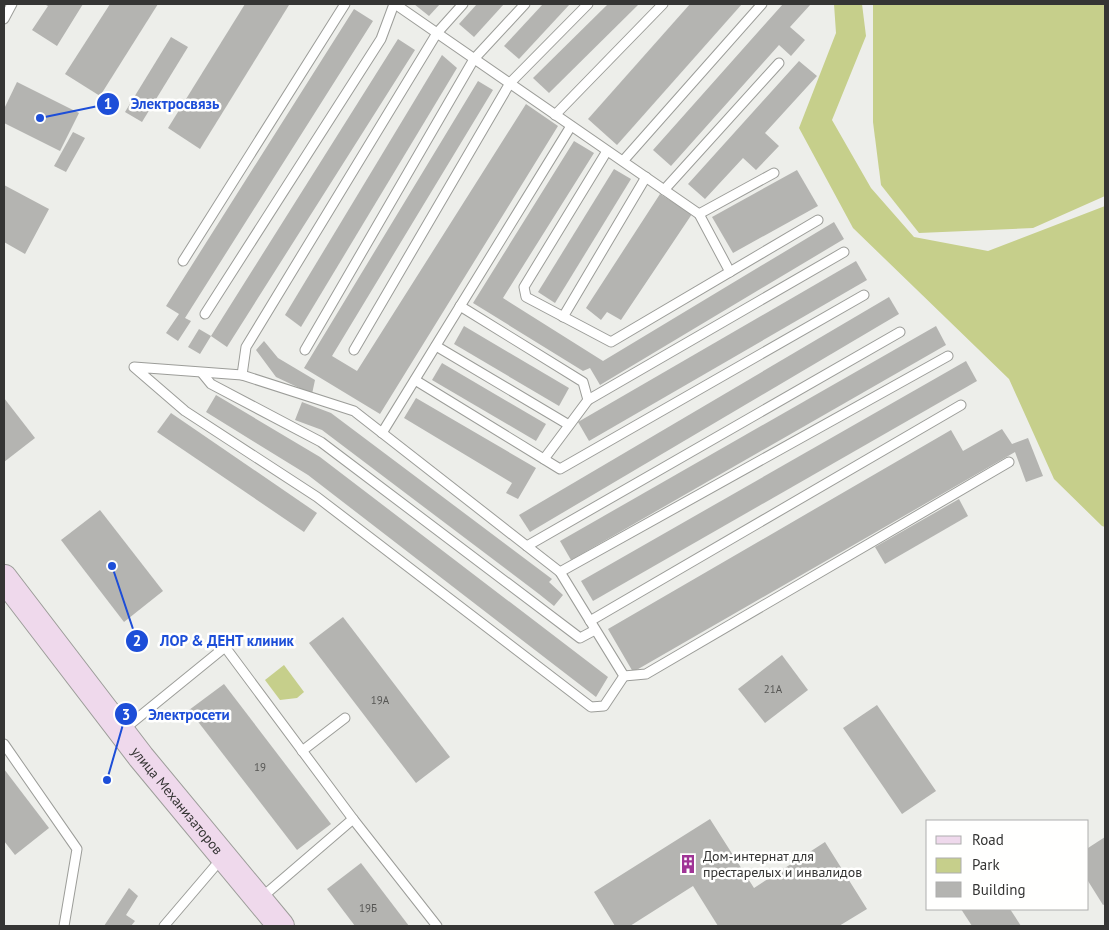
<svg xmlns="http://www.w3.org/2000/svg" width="1109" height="930" font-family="'PT Sans',sans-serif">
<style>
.green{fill:#c6cf8b}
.building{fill:#b4b4b1}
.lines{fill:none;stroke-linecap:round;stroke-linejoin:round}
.service-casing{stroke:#9c9d99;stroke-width:11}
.secondary-casing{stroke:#9c9d99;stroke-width:28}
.service{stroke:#fff;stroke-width:9}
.secondary{stroke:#efd9ec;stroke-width:26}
.labels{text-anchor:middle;stroke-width:5;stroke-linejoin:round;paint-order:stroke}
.number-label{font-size:11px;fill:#555553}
.street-label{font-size:14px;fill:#353534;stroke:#fffffe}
.poi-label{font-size:14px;fill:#353534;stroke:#fffffe;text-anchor:start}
.leader{fill:none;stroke:#1d4ed8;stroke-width:2}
.callout-dot{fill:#1d4ed8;stroke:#fffffe;stroke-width:2}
.mark-label{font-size:15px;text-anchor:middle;font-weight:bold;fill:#fff}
.callout-label{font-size:15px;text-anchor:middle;font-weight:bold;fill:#1d4ed8;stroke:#fffffe;stroke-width:5;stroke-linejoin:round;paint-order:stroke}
</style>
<rect width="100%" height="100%" fill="#edeeea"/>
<!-- green -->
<g class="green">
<path d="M 834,4 L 862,4 L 866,36 L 832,120 L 871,188 L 914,237 L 988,251 L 1105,206 L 1105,527 L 1102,526 L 1054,479 L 1009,379 L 853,228 L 799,128 L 836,33 Z"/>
<path d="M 873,4 L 1105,4 L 1105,196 L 1033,228 L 919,233 L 881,185 L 873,122 Z"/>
<path d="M 284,665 L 304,692 L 297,698 L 280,700 L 265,680 Z"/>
</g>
<!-- building -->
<g class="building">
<path d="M 44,4 L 83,4 L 57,46 L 32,30 L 48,6 Z"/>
<path d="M 110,4 L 158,4 L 100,96 L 65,74 Z"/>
<path d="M 245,4 L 286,4 L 289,5 L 200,149 L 168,128 Z"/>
<path d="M 414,4 L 440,4 L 429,16 Z"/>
<path d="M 477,4 L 504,4 L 474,37 L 459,24 Z"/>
<path d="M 543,4 L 570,4 L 519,59 L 504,46 Z"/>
<path d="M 608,4 L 639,4 L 549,93 L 533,78 Z"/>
<path d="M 690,4 L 742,4 L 617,145 L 588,119 Z"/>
<path d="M 783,4 L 811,4 L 790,27 L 805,40 L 791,56 L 779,45 L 671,166 L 653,150 Z"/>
<path d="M 354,9 L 373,21 L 185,318 L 191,321 L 178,341 L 166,333 L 179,314 L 166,306 Z"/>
<path d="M 171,37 L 188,47 L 142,122 L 125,112 Z"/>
<path d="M 398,39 L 415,50 L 227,347 L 211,336 L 200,354 L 188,347 L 199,329 L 211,336 Z"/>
<path d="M 442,55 L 457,68 L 301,327 L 285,315 Z"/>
<path d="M 799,61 L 817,76 L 765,133 L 779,146 L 756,170 L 743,158 L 705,199 L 688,184 Z"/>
<path d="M 478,81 L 493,90 L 332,356 L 357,371 L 526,104 L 558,126 L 380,414 L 304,368 Z"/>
<path d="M 17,82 L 79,113 L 60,151 L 4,123 L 4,109 Z"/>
<path d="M 73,132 L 85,138 L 66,172 L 54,166 Z"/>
<path d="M 574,141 L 594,153 L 503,298 L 603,361 L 834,222 L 844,239 L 600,385 L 590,368 L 583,371 L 473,303 Z"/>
<path d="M 614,169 L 631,179 L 555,303 L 538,292 Z"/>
<path d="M 797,170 L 818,206 L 733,253 L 712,217 Z"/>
<path d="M 4,185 L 49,209 L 25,254 L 4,242 Z"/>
<path d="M 660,194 L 692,214 L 621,320 L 607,312 L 601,320 L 586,308 Z"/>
<path d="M 856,261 L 867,280 L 589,441 L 578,422 Z"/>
<path d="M 889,297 L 899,314 L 530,532 L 519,515 Z"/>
<path d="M 464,326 L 569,388 L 559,406 L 454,344 Z"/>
<path d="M 936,326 L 946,345 L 571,560 L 560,541 Z"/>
<path d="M 264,341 L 278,358 L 315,380 L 312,394 L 276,377 L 256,350 Z"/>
<path d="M 966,361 L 977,381 L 593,601 L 581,581 Z"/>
<path d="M 442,363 L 546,424 L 536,441 L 432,380 Z"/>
<path d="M 216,395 L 320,457 L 608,677 L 596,697 L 308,475 L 206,412 Z"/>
<path d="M 4,398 L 35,438 L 4,462 Z"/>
<path d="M 416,398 L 536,468 L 518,499 L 506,493 L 512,483 L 404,418 Z"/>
<path d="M 302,402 L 331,413 L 552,579 L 549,582 L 563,595 L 554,606 L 539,594 L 322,430 L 295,420 Z"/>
<path d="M 171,413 L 317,513 L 304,532 L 157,432 Z"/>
<path d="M 1002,429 L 1012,444 L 1028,438 L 1043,476 L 1026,482 L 1015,452 L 633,672 L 608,629 L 951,430 L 963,451 Z"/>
<path d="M 959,499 L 968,516 L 885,564 L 875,547 Z"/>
<path d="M 100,510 L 163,591 L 124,622 L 61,540 Z"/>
<path d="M 343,617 L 450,757 L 416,783 L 309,643 Z"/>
<path d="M 782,655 L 808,690 L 765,723 L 738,689 Z"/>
<path d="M 224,684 L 331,824 L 297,850 L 189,710 Z"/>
<path d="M 877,705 L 936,791 L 902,814 L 843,728 Z"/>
<path d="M 4,769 L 49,828 L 15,855 L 4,841 Z"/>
<path d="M 710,819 L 754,888 L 825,842 L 867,909 L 839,926 L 718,926 L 693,886 L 630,926 L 615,926 L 594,892 Z"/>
<path d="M 1105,837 L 1105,904 L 1103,905 L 1088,881 L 1088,848 Z"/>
<path d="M 361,863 L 409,926 L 355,926 L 327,889 Z"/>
<path d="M 129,888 L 138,896 L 126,915 L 135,921 L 131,926 L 104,926 Z"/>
<path d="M 961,909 L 1010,909 L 1021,926 L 972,926 Z"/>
</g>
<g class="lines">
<!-- service casing -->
<g class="service-casing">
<g id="service">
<path d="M 395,4 L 699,214 L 730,272"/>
<path d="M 4,19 L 12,4"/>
<path d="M 555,115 L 663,4"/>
<path d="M 607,151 L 524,287 L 526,297 L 611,342 L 818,220"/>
<path d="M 623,161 L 762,4"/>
<path d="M 664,190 L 779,63"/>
<path d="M 699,214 L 774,173"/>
<path d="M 183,261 L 345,4"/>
<path d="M 460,306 L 583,382 L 588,400"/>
<path d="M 205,314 L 381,39 L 394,4"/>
<path d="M 563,317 L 646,177"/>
<path d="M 436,346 L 569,425"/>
<path d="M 305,350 L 474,59 L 525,4"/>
<path d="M 354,350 L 510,83 L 588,4"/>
<path d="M 134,367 L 242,375 L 354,411 L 560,572 L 624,676 L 604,706 L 591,707 L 317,497 L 185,411 Z"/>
<path d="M 202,373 L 211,384 L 321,442 L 580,638 L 595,630"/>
<path d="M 242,375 L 246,347 L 437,33 L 463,4"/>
<path d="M 415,380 L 560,469 L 864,295"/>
<path d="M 382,433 L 571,126"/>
<path d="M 544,459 L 588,400 L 844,252"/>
<path d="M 527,546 L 900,332"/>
<path d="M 560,572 L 948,356"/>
<path d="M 590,621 L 961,405"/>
<path d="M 624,676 L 646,674 L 1009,462"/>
<path d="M 123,730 L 225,647 L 353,819 L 437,926"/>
<path d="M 4,744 L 77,849 L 64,926"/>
<path d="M 302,751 L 345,718"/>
<path d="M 261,898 L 353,819"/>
<path d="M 164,926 L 222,858"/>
</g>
</g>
<!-- secondary casing -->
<g class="secondary-casing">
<g id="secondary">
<path id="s1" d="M 4,578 L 141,757 L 281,926"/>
</g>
</g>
<!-- service -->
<use href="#service" class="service"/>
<!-- secondary -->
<use href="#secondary" class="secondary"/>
</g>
<!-- icons -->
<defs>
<g id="building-bare" transform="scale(1.5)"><path d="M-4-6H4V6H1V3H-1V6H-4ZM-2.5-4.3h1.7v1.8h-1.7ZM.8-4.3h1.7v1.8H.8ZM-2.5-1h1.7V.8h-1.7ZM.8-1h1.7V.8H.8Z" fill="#a03596" stroke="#fffffe" stroke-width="2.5" paint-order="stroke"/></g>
</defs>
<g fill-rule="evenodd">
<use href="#building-bare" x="688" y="864"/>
</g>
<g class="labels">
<!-- number labels -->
<g class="number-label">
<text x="773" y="693">21А</text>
<text x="380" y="704">19А</text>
<text x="260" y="771">19</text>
<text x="368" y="912">19Б</text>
</g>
<!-- street labels -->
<g class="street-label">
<text dy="5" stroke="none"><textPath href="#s1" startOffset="282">улица Механизаторов</textPath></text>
</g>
<!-- poi labels -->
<g class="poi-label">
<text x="703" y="861">Дом-интернат для<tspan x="703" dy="16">престарелых и инвалидов</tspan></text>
</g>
</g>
<!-- callouts -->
<path class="leader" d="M40 118L108 104M112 566L137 641M107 780L126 714"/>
<g class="callout-dot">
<circle cx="40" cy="118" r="5"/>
<circle cx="112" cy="566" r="5"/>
<circle cx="107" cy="780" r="5"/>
<circle cx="108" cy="104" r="12"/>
<circle cx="137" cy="641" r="12"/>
<circle cx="126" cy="714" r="12"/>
</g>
<g class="mark-label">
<text x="108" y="109">1</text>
<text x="137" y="646">2</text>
<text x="126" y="720">3</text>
</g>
<g class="callout-label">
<text x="175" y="109">Электросвязь</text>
<text x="227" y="646">ЛОР &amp; ДЕНТ клиник</text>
<text x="189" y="720">Электросети</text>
</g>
<!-- border -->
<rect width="1109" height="930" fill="none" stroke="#353534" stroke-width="10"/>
<!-- legend -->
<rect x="926" y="820" width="162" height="90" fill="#fffffe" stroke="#aeaead"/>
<rect x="936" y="836" width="25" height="8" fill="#efd9ec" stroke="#aeaead"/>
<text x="972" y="845" font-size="15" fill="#353534">Road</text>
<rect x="936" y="858" width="25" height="15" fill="#c6cf8b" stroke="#aeaead"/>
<text x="972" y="870" font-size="15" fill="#353534">Park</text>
<rect x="936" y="882" width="25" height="15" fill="#b4b4b1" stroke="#aeaead"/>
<text x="972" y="895" font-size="15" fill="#353534">Building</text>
</svg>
